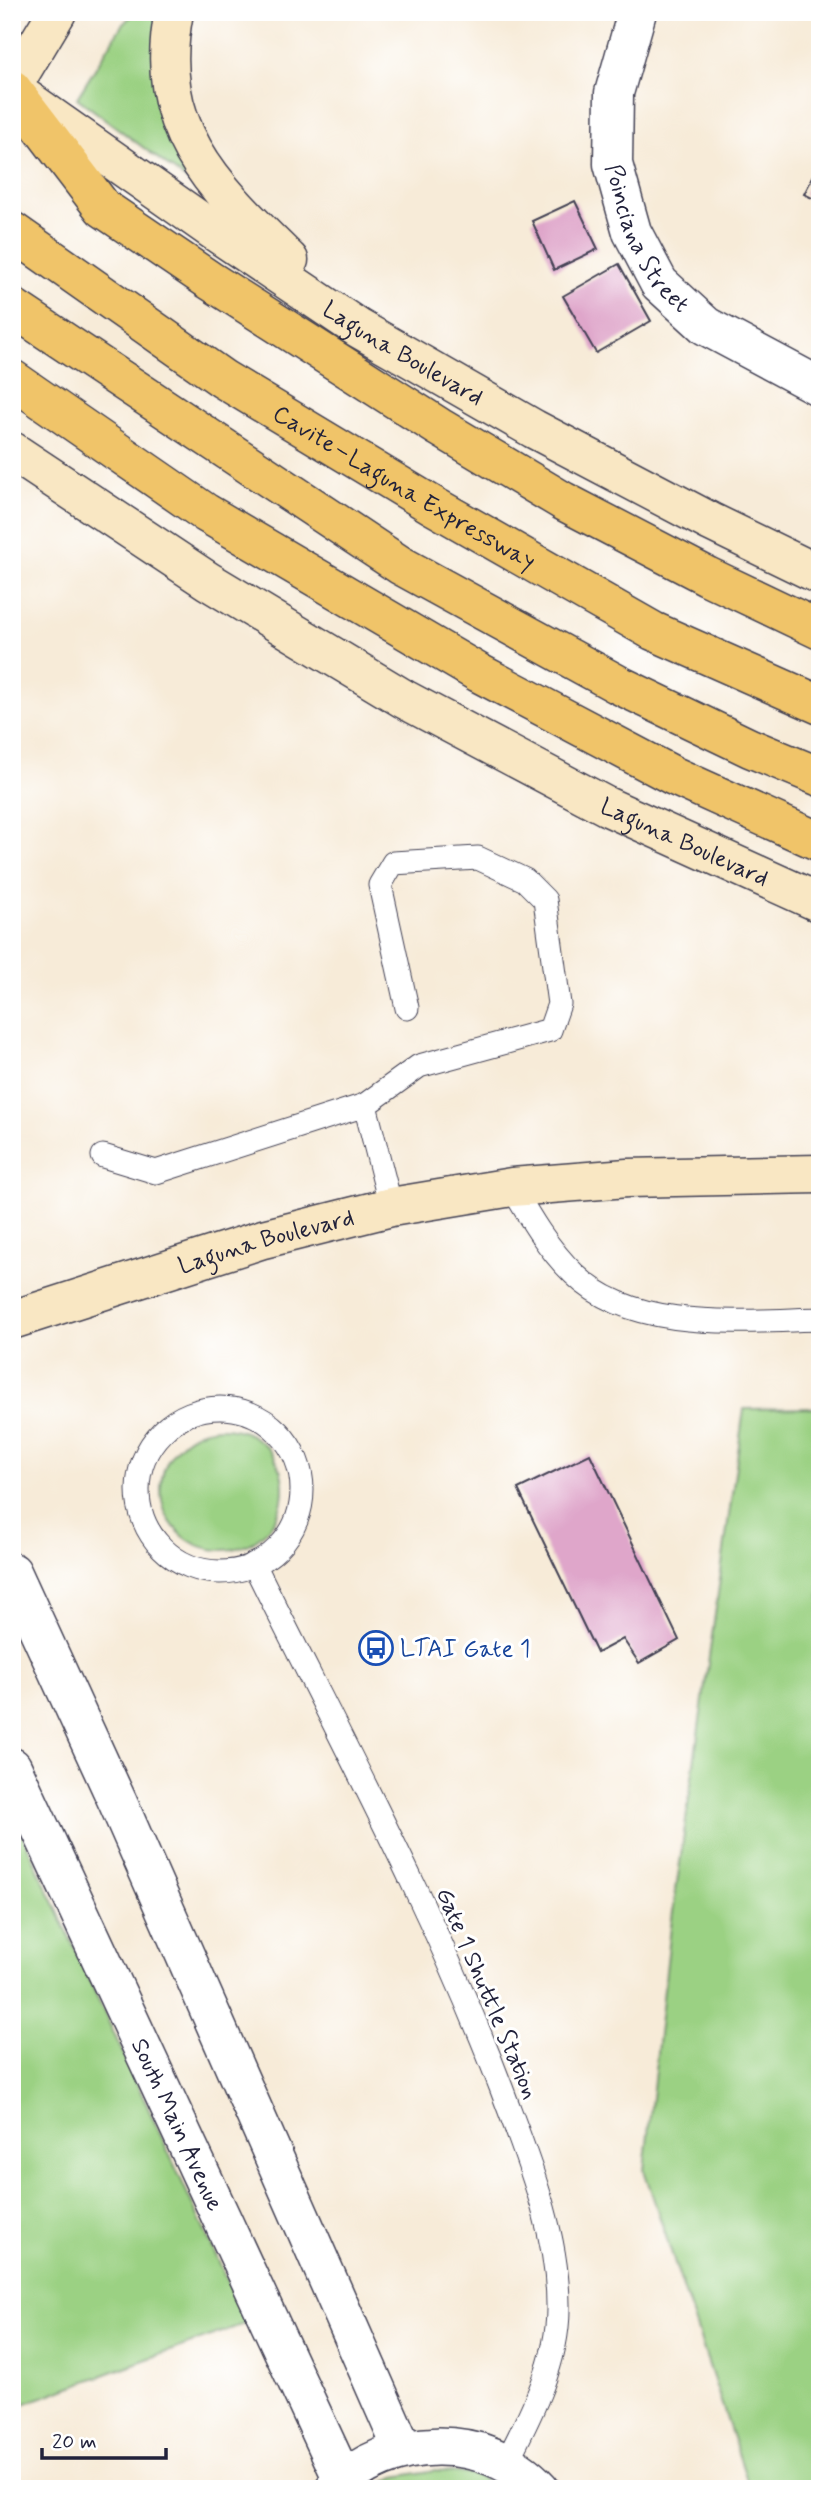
<svg xmlns="http://www.w3.org/2000/svg" width="832" height="2501" font-family="Mynerve,sans-serif">
<style>
.green{fill:#9bd183;stroke:#5e7a5f;stroke-width:2}
.building{fill:#dfa6ca}
.lines{fill:none;stroke-linecap:round;stroke-linejoin:round}
.service-casing{stroke:#424053;stroke-width:25}
.minor-casing{stroke:#424053;stroke-width:41}
.secondary-casing{stroke:#424053;stroke-width:41}
.motorway-casing{stroke:#424053;stroke-width:41}
.service{stroke:#fff;stroke-width:23}
.minor{stroke:#fff;stroke-width:38}
.secondary{stroke:#f9e7c3;stroke-width:38}
.motorway{stroke:#f0c469;stroke-width:38}
.labels{text-anchor:middle;stroke-width:6;stroke-linejoin:round;paint-order:stroke}
.street-label{font-size:24px;fill:#22223b;stroke:#fff}
.transit-label{font-size:24px;fill:#164399;stroke:#fff;text-anchor:start}
</style>
<rect width="100%" height="100%" fill="#fff"/>
<filter id="ink" filterUnits="userSpaceOnUse"><feTurbulence type="fractalNoise" baseFrequency=".0143" numOctaves="2"/><feDisplacementMap in="SourceGraphic" scale="14" xChannelSelector="R" yChannelSelector="G"/><feConvolveMatrix kernelMatrix="1 2 1 2 8 2 1 2 1" color-interpolation-filters="sRGB"/></filter>
<filter id="wash" filterUnits="userSpaceOnUse"><feTurbulence type="fractalNoise" baseFrequency=".00686" numOctaves="4" result="noise"/><feDisplacementMap in="SourceGraphic" scale="28" xChannelSelector="R" yChannelSelector="G"/><feGaussianBlur stdDeviation="1.57" result="paint"/><feColorMatrix in="noise" values="0 0 0 0 0 0 0 0 0 0 0 0 0 0 0 0 0 1.4 0 .05"/><feComposite in="paint" operator="in"/></filter>
<g filter="url(#wash)">
<rect width="100%" height="100%" fill="#f7ebd8"/>
<!-- green -->
<g class="green">
<path d="M 135,12 L 156,12 L 196,187 L 77,98 L 122,25 Z"/>
<path d="M 820,1408 L 820,2489 L 750,2489 L 644,2170 L 671,1926 L 744,1409 Z"/>
<circle cx="222" cy="1489" r="61"/>
<path d="M 12,1812 L 247,2323 L 12,2408 Z"/>
<path d="M 435,2470 L 475,2475 L 503,2489 L 373,2489 L 395,2477 Z"/>
</g>
<g id="blocks">
<!-- building -->
<g class="building">
<path d="M 820,163 L 820,202 L 804,194 Z"/>
<path d="M 575,201 L 598,249 L 554,270 L 532,221 Z"/>
<path d="M 619,264 L 651,321 L 596,353 L 563,296 Z"/>
<path d="M 590,1454 L 679,1640 L 639,1663 L 623,1639 L 597,1653 L 518,1489 Z"/>
</g>
</g>
</g>
<g filter="url(#ink)">
<use href="#blocks" fill-opacity="0" stroke="#424053" stroke-width="2"/>
<g class="lines">
<!-- service casing -->
<g class="service-casing">
<g id="service">
<path d="M 365,1105 L 391,1207"/>
<path d="M 103,1156 L 156,1172 L 365,1105 L 419,1066 L 550,1030 L 559,1004 L 545,900 L 525,880 L 478,858 L 393,863 L 380,885 L 407,1008"/>
<path d="M 512,1187 C 530,1218 548,1249 574,1274 C 634,1333 742,1321 820,1319"/>
<circle cx="220" cy="1490" r="82"/>
<path d="M 254,1564 C 340,1738 433,1909 502,2090 C 528,2160 559,2234 558,2309 C 558,2363 530,2416 506,2463"/>
</g>
</g>
<!-- minor casing -->
<g class="minor-casing">
<g id="minor">
<path id="s1" d="M 637,12 L 614,93 L 613,164 L 632,232 L 659,283 L 706,326 L 820,387"/>
<path d="M 12,1572 L 118,1803 L 403,2450"/>
<path id="s2" d="M 12,1767 L 343,2480"/>
<path d="M 334,2489 C 388,2434 486,2431 540,2489"/>
</g>
</g>
<!-- secondary casing -->
<g class="secondary-casing">
<g id="secondary">
<path d="M 174,12 C 151,128 213,186 289,260"/>
<path d="M 12,87 L 57,12"/>
<path id="s3" d="M 22,96 L 214,231 L 358,328 L 534,429 L 711,522 L 820,575"/>
<path id="s4" d="M 12,451 L 208,581 L 404,699 L 606,806 L 820,903"/>
<path id="s5" d="M 12,1320 L 263,1239 L 391,1207 L 512,1187 L 627,1178 L 820,1174"/>
</g>
</g>
<!-- motorway casing -->
<g class="motorway-casing">
<g id="motorway">
<path d="M 12,89 L 103,208 L 209,280 L 439,427 L 563,501 L 707,576 L 820,630"/>
<path id="s6" d="M 12,231 L 223,379 L 432,505 L 653,631 L 820,705"/>
<path d="M 12,307 L 400,565 L 619,685 L 750,748 L 820,777"/>
<path d="M 12,379 L 206,513 L 479,673 L 674,776 L 820,842"/>
</g>
</g>
<!-- service -->
<use href="#service" class="service"/>
<!-- minor -->
<use href="#minor" class="minor"/>
<!-- secondary -->
<use href="#secondary" class="secondary"/>
<!-- motorway -->
<use href="#motorway" class="motorway"/>
</g>
</g>
<!-- icons -->
<defs>
<g id="bus-ring" transform="scale(1.75)"><circle r="9.5" fill="#fff" stroke="#1a4fb4" stroke-width="1.5"/><path d="M-5-6H5V4H4V6H2V4H-2V6H-4V4H-5ZM-3.5-4V0h7V-4ZM-3.5 1.2v1.5H-2V1.2ZM2 1.2v1.5H3.5V1.2Z" fill="#1a4fb4"/></g>
</defs>
<g fill-rule="evenodd">
<use href="#bus-ring" x="376" y="1648"/>
</g>
<g class="labels">
<!-- street labels -->
<g class="street-label">
<text dy="8" stroke="none"><textPath href="#s1" startOffset="238">Poinciana Street</textPath></text>
<text dy="8" stroke="none"><textPath href="#s3" startOffset="460">Laguna Boulevard</textPath></text>
<text dy="8" stroke="none"><textPath href="#s6" startOffset="469">Cavite–Laguna Expressway</textPath></text>
<text dy="8" stroke="none"><textPath href="#s4" startOffset="779">Laguna Boulevard</textPath></text>
<text dy="8" stroke="none"><textPath href="#s5" startOffset="266">Laguna Boulevard</textPath></text>
<text transform="translate(488 1993) rotate(67)" y="8">Gate 1 Shuttle Station</text>
<text dy="8" stroke="none"><textPath href="#s2" startOffset="394">South Main Avenue</textPath></text>
</g>
<!-- transit labels -->
<g class="transit-label">
<text x="400" y="1656">LTAI Gate 1</text>
</g>
</g>
<!-- margin -->
<rect width="832" height="2501" fill="none" stroke="#fff" stroke-width="42"/>
<!-- scale -->
<path d="M42 2448v10h124v-10" fill="none" stroke="#22223b" stroke-width="3.5"/>
<text x="52" y="2448" font-size="21" fill="#22223b" stroke="#ffffff" stroke-width="5" paint-order="stroke">20 m</text>
</svg>
